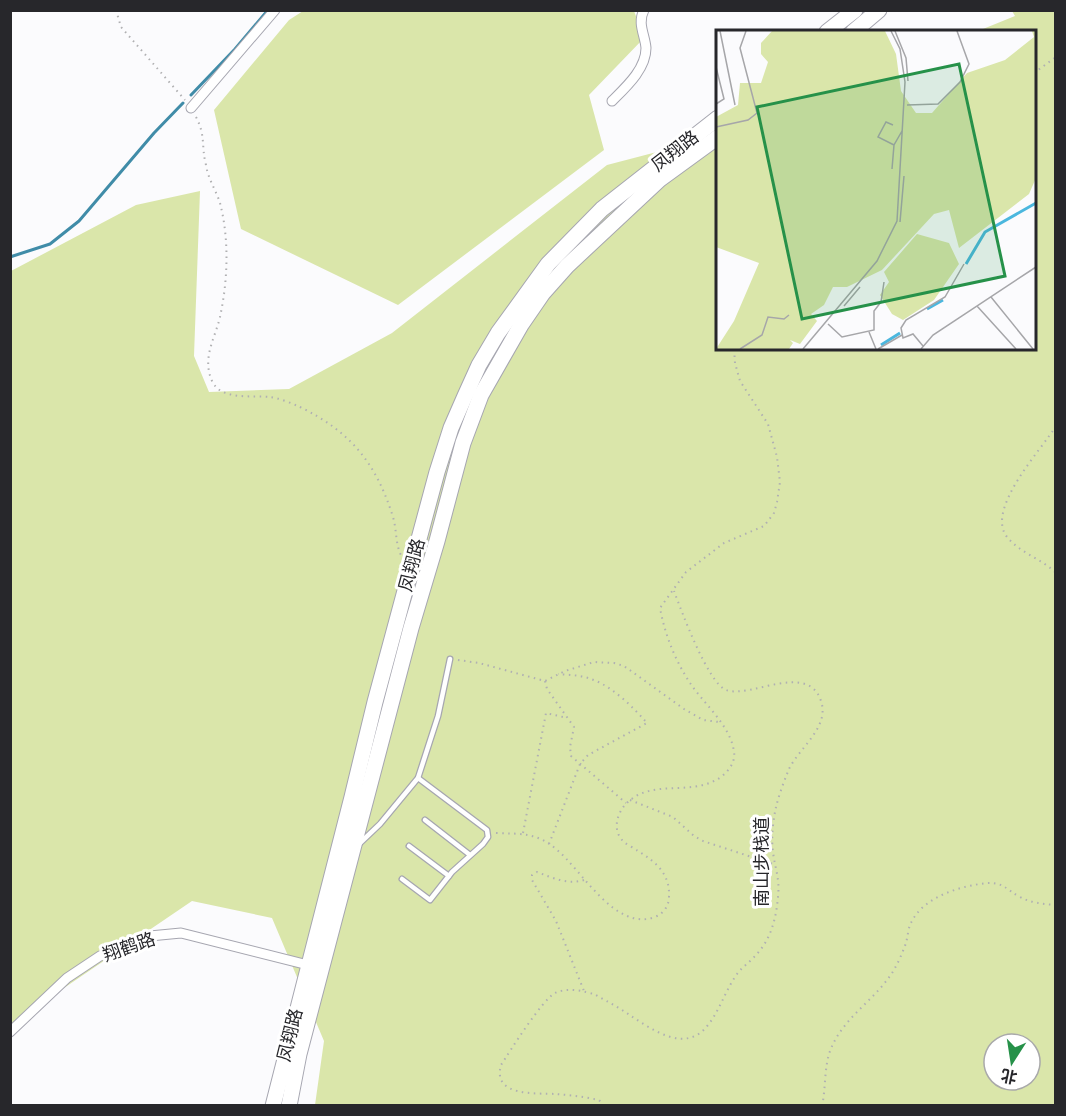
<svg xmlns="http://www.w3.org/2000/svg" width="1066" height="1116" font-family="'Fira Sans','Noto Sans SC',sans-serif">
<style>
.green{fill:#dae6aa;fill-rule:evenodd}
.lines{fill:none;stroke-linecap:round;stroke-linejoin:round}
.stream{stroke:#408ca8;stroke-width:3}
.building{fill:#d2d2dc;stroke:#a3a3ad;stroke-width:1.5}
.lane-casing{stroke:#a6a6b0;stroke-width:7}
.street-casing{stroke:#a6a6b0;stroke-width:11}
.primary-casing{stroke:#a6a6b0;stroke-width:17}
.path{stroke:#b0b0b2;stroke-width:2;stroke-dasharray:1.5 4.5;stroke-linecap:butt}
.lane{stroke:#fff;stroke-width:4.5}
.street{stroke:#fff;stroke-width:9}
.primary{stroke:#fff;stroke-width:15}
.labels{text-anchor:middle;stroke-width:6;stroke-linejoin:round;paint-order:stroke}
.street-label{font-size:18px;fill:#27272b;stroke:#fff}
.inset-river{fill:none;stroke:#4bb7de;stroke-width:3}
.inset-road{fill:none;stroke:#a6a6a9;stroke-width:1.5}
.view{fill:#269149;fill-opacity:0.15;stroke:#269149;stroke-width:3}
.inset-edge{fill:none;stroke:#27272b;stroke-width:3}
</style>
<rect width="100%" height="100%" fill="#fbfbfd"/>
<!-- green -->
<g class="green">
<path d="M 303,11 L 634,11 L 644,38 L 589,95 L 604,150 L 398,305 L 241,229 L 214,110 L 289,20 Z"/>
<path d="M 1012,11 L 1055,11 L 1055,1105 L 315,1105 L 324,1041 L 272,918 L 192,901 L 11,1024 L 11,271 L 136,205 L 200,191 L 194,356 L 209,392 L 289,389 L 392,333 L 607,165 L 718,136 L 718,348 L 1034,348 L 1034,32 L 978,31 L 1015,16 ZM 994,1044 L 1030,1044 L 1030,1080 L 994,1080 Z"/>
</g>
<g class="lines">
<!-- stream -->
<g class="stream">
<path d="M 191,95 L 235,49 L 268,10"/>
<path d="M 10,257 L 50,244 L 79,221 L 154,133 L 183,103"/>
</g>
</g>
<!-- building -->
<path class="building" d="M 757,819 L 767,820 L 763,856 L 754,855 Z"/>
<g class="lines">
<!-- lane casing -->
<g class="lane-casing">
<g id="lane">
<path d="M 425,820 L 470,855"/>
<path d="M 360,843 L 380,824 L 418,778 L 438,716 L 450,659"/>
<path d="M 409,846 L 449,876"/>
<path d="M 402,879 L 430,900 L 452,872 L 483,844 L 488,837 L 487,830 L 418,778"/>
</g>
</g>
<!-- street casing -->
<g class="street-casing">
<g id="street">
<path d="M 612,101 C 626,87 646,69 646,48 C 645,35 637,23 644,10"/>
<path d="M 191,108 L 275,10"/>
<path d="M 10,1032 L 67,978 L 100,956 L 150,936 L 181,933 L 308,965"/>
</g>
</g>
<!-- primary casing -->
<g class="primary-casing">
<g id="primary">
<path d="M 827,32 L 855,10"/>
<path d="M 853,32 L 879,10"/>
<path d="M 273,1106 L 352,797 L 375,702 L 437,472 L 451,428 L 465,396 L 479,365 L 498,333 L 548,264 L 602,209 L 718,118"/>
<path d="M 289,1106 L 299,1054 L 411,628 L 437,541 L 463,443 L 481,395 L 521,325 L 543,293 L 567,266 L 659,180 L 718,137"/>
</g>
</g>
<!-- path -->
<g class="path">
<path d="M 116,10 L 121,27 L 185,100"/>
<path d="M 1034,73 L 1056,57"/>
<path d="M 196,117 C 206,136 201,146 206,165 C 208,179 216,190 220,203 C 229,238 228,277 221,312 C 217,336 201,356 212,381 C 221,401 253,395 270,397 C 279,398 291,403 300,407 C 351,432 376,463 393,517 C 397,530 395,545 402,557"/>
<path d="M 1056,426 C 1042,449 985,509 1007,537 C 1020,553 1042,559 1056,573"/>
<path d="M 458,660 L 479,663 L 545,681 L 565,671 L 594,662 L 614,663 L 624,666 L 684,709 L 703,720 L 719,722"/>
<path d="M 545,681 L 547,689 L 574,727 L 570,747 L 571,756 L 626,803"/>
<path d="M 630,800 L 673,817 L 694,836 L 703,841 L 776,865"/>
<path d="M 496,833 C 520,834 536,832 556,849 C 582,870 615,932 655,917 C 664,913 669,906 669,896 C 670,874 656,862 638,851 C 634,848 627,845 623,841 C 611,829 618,810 629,801 C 653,780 689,795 716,780 C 726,775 736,763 734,752 C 731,726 704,704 690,683 C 675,660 665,635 660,608 L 686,572 L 724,543 L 764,526 L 774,513 L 777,502 L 780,482 L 777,457 L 768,424 L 740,381 L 735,363 L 734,348"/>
<path d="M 523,833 L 546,713 L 563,717 L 564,714"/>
<path d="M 549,844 L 580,764 L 588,755 L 647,723 C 633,707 612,686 591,679 C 581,675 569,675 558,674"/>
<path d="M 584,880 C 568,885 553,878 537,872 L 532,875 L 532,880 L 556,921 L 584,991"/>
<path d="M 604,1106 L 599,1100 L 589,1098 C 578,1096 567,1095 556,1094 C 536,1093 492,1097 501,1065 C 510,1051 542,1000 555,993 C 567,987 585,991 596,995 C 608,1002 620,1008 631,1016 C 653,1030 686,1054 708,1025 C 720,1010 725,991 737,974 C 742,967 750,962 756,955 C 771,939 776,919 778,897 C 780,878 775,869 773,852 C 771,838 773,821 776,807 C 779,795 784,781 789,769 C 799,748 830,727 821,701 C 808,661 750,699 726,690 C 708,683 681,610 674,591"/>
<path d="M 822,1106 C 826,1088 824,1068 830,1051 C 842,1019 871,1003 890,976 C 897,966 902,954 906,943 C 908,936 908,927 912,921 C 925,896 961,886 987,883 C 1003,882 1007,890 1020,897 C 1031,903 1043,904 1056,905"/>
</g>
<!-- lane -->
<use href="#lane" class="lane"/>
<!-- street -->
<use href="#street" class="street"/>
<!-- primary -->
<use href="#primary" class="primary"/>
</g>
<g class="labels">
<!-- street labels -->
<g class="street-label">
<text transform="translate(675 151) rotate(-38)" y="6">凤翔路</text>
<text transform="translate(412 565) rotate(-75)" y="6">凤翔路</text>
<text transform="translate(762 862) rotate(-90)" y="6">南山步栈道</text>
<text transform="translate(129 947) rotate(-19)" y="6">翔鹤路</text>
<text transform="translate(290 1035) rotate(-76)" y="6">凤翔路</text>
</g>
</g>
<!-- overview -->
<g transform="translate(716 30)">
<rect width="320" height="320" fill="#fbfbfd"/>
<path d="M 56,1 L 169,1 L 180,24 L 185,61 L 200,83 L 216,83 L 251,43 L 289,30 L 318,7 L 316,1 L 319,1 L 320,148 L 313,164 L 243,218 L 233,180 L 218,184 L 166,240 L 131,257 L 117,257 L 108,275 L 95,284 L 101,291 L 84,314 L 74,310 L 77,313 L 73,319 L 0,319 L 18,291 L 43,233 L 0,217 L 0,87 L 22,75 L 24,53 L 45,53 L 52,32 L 45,24 L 45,13 ZM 201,204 L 233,213 L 243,234 L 218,270 L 187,290 L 176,284 L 164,265 L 173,252 L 168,242 Z" fill="#dae6aa"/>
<path class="inset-river" d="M 250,234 L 269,202 L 320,173M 211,279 L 227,270M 165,315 L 184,303"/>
<path class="inset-road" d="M 4,1 L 19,75M 179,1 L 190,28 L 192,51M 0,37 L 8,69 L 0,74M 191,75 L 222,74 L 244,52 L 253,34 L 241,1M 177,95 L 170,92 L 162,107 L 178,115M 0,97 L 32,90 L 41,83 L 24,18 L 30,1M 176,139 L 178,115 L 186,101M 184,192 L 188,146M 275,267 L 317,319M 128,276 L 144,257M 261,276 L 300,319M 112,294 L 126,307 L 158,300 L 158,281 L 165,272 L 168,252M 153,302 L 160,319M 207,316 L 197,304 L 187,308 L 185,298 L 190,290 L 229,267 L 248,234M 24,319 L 46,305 L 52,287 L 68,289 L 73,285M 87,319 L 161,231 L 181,191 L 189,52 L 184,19 L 175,1M 162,319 L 186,305M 205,319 L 217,305 L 320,237"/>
<path class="view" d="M 243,34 L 289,246 L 86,289 L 41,77 Z"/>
<rect width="320" height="320" class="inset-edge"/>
</g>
<!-- border -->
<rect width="1066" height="1116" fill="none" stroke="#27272b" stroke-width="24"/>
<!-- north arrow -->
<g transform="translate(1012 1062) rotate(192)"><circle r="28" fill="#ffffff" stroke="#a9a9aa" stroke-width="1.5"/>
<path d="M0-4.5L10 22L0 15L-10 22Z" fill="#269149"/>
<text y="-9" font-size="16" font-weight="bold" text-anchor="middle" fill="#27272b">北</text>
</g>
</svg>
